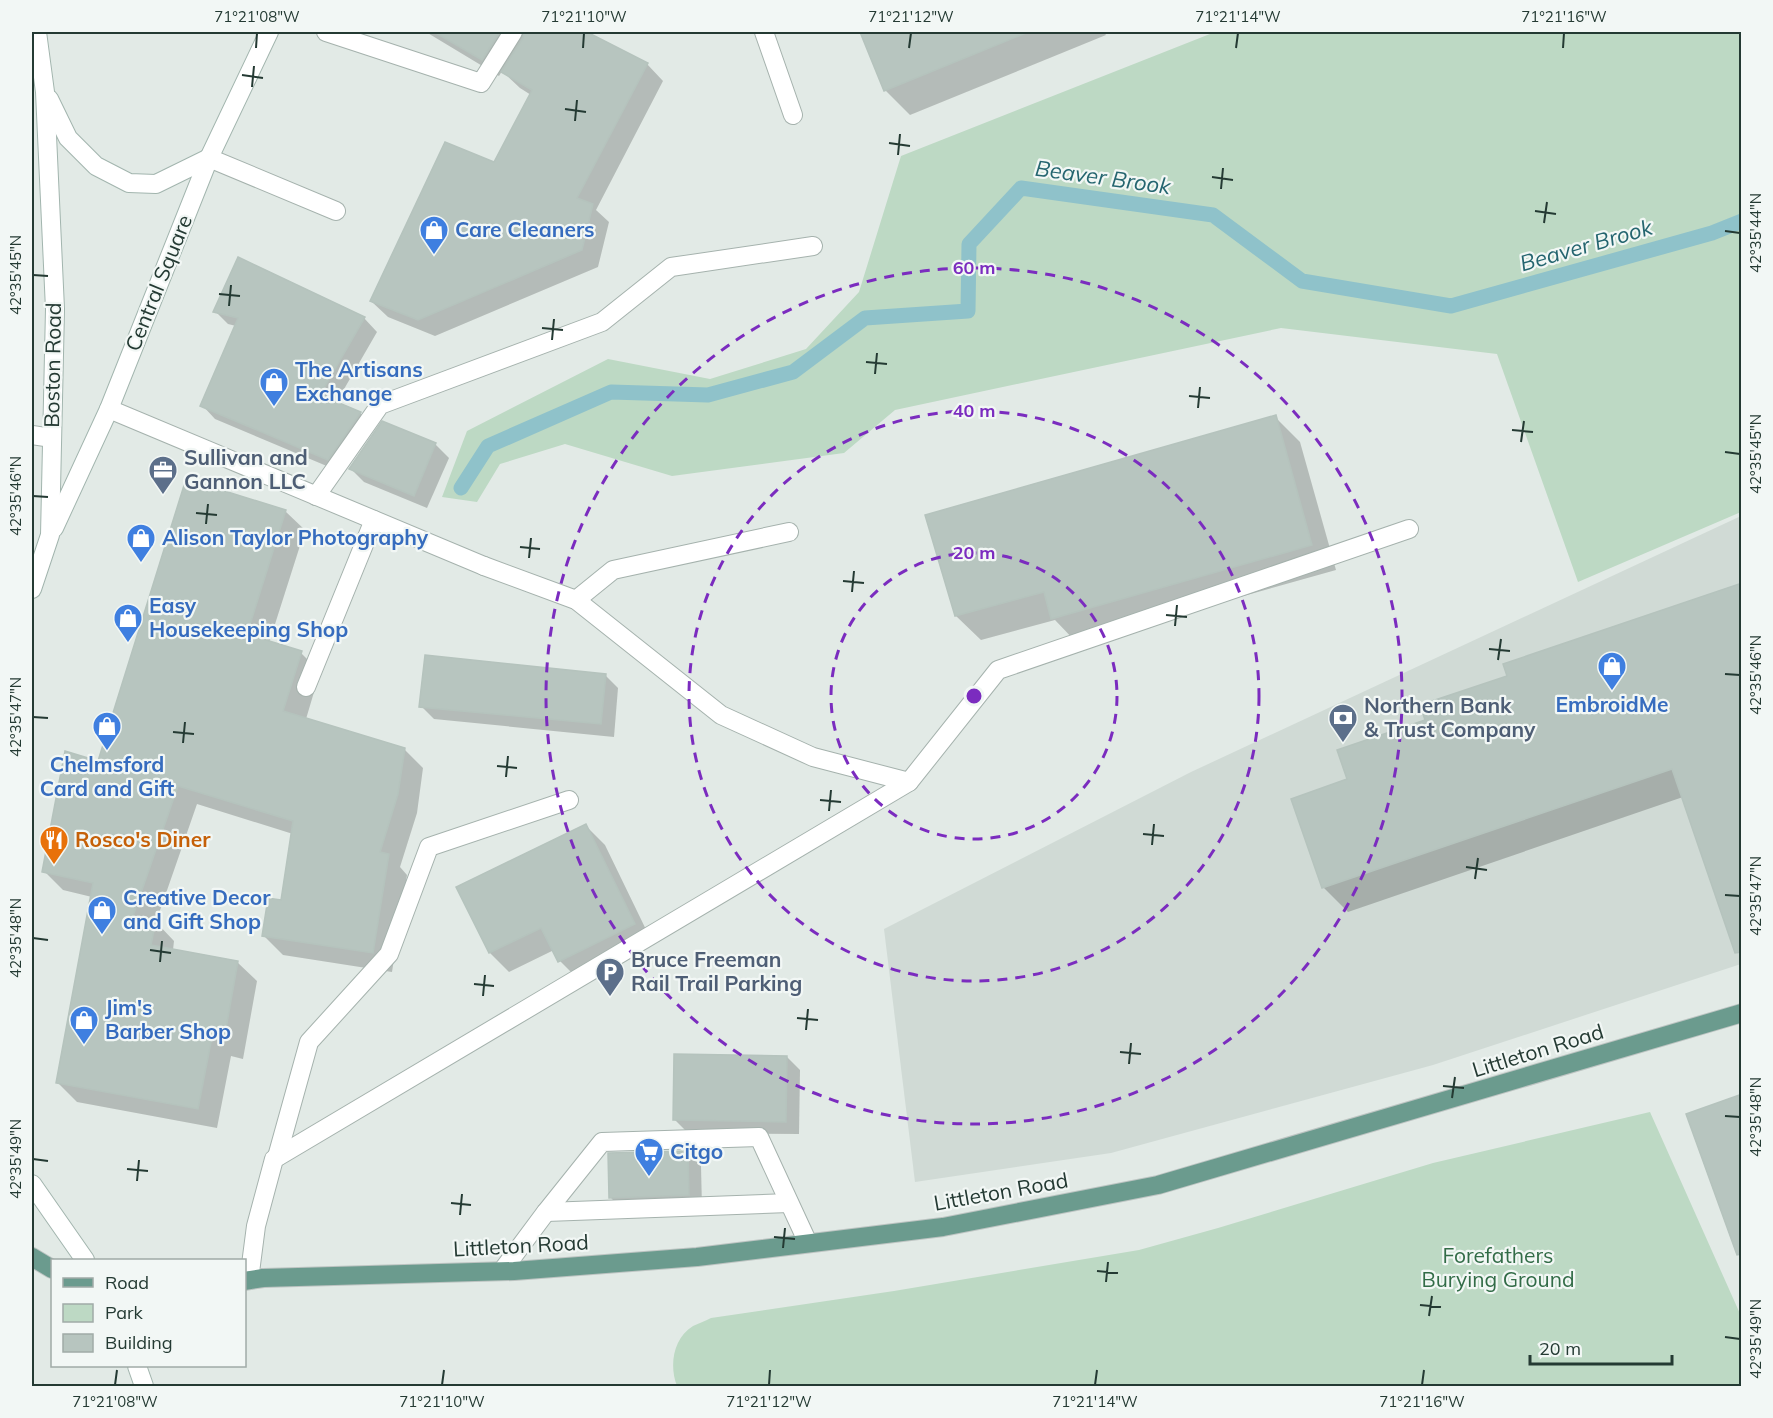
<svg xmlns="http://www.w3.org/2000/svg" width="1773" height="1418" font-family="Mulish,sans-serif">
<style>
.built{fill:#d0dad5}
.green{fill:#bdd9c4}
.shadow{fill:#0003}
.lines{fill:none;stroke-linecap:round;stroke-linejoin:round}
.stream{stroke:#8fc2ca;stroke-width:15}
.building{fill:#b7c5bf;stroke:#b5c3bd;stroke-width:1.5}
.service-casing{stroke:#a5b2ad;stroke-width:20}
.minor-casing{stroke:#a5b2ad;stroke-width:20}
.secondary-casing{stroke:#a2b5ae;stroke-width:20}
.primary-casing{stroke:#bdc4c2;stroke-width:20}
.service{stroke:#fff;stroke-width:18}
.minor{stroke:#fff;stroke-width:18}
.secondary{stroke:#fff;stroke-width:18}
.primary{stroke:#6b9b8e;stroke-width:18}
.ticks{fill:none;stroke:#243a33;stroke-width:2}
.ring{fill:none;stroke:#7b2cbf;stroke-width:3;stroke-dasharray:10 8}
.labels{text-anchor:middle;stroke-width:4.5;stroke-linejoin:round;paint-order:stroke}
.shop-label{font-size:21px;font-weight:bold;fill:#366cbe;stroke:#f2f7f5;text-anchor:start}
.street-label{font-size:21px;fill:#243a33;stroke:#f2f7f5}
.service-label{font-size:21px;font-weight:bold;fill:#4e5e75;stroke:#f2f7f5;text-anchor:start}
.food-label{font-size:21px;font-weight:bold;fill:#c56008;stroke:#f2f7f5;text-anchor:start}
.park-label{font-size:21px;fill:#326c47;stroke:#f2f7f5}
.water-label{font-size:22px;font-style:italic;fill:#24656f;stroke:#f2f7f5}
.centre{fill:#7b2cbf;stroke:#f2f7f5;stroke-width:3}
.ring-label{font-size:18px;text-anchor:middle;font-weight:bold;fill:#7b2cbf;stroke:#f2f7f5;stroke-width:4.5;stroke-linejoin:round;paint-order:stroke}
.neatline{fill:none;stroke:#243a33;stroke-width:2}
.ticks-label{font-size:15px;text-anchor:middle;fill:#243a33}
</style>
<rect width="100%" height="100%" fill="#e2eae6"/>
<!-- built -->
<path class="built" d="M 1741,516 L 1741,964 L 1433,1065 L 1111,1153 L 915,1182 L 884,929 L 1191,772 Z"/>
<!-- green -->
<g class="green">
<path d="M 1215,32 L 1741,32 L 1741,512 L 1578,582 L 1497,354 L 1281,328 L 895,410 L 844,453 L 672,476 L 565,444 L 500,464 L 477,502 L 442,497 L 467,431 L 608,359 L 710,379 L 806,349 L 859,292 L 901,156 Z"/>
<path d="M 1650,1112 L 1741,1316 L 1741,1386 L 677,1386 C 669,1366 673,1338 693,1326 C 699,1323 706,1321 711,1318 L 894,1291 L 1139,1250 L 1218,1228 L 1433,1163 Z"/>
</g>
<!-- shadow -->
<g class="shadow">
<path d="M 426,32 L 546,32 L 560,40 L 564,32 L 584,32 L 647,64 L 663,81 L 596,210 L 609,222 L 598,267 L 435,336 L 388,317 L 371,301 L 495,164 L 531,95 L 520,88 L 502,71 L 499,76 Z"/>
<path d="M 861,32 L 1104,32 L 1106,35 L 910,115 L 885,90 Z"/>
<path d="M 215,311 L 364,318 L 377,332 L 336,403 L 360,413 L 373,426 L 341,472 L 215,419 L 202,405 L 236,326 L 228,324 Z"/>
<path d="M 1275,417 L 1300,442 L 1336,570 L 1077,643 L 1055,620 L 981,640 L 956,616 Z"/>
<path d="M 383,423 L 436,445 L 449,458 L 427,508 L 364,482 L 351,469 Z"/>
<path d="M 285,511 L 305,530 L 269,643 L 301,653 L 320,672 L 306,719 L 404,749 L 423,768 L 417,813 L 400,867 L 407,875 L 392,972 L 283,955 L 264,936 L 283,902 L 293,834 L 197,804 L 156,922 L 174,941 L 173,950 L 237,962 L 257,981 L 243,1059 L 231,1056 L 217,1128 L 77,1102 L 58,1083 L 92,897 L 63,890 L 44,871 L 99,763 Z"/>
<path d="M 1742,584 L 1683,797 L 1348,912 L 1323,887 L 1349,780 L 1427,721 L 1509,677 Z"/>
<path d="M 605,675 L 618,688 L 614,737 L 434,719 L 421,706 Z"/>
<path d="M 585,825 L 605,845 L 653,944 L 579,980 L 560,961 L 554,950 L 509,972 L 490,953 L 458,888 Z"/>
<path d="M 787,1057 L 800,1070 L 799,1134 L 688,1133 L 675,1120 Z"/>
<path d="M 688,1153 L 701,1166 L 702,1208 L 624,1211 L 611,1198 Z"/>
</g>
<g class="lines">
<!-- stream -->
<path class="stream" d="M 461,488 L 488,446 L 611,392 L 708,395 L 793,372 L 865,318 L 968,311 L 969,244 L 1021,188 L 1213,215 L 1302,281 L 1451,306 L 1712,233 L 1742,221"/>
</g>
<!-- building -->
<g class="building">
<path d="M 434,32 L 500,32 L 482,60 Z"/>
<path d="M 524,32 L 587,32 L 648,63 L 577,198 L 593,204 L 582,250 L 418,320 L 370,301 L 445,142 L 494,162 L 532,90 L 501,72 L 523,38 Z"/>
<path d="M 860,32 L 1026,32 L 1026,33 L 884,91 Z"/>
<path d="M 238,257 L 365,317 L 320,395 L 361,412 L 328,460 L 200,406 L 238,318 L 213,312 Z"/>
<path d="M 1276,415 L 1312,545 L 1051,619 L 1044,592 L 955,616 L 925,515 Z"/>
<path d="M 382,421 L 436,443 L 414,496 L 349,469 Z"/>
<path d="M 186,479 L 286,510 L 247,634 L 302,651 L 283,711 L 405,748 L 398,794 L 380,852 L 389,854 L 373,953 L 262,936 L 268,898 L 281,900 L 293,821 L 178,786 L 133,916 L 156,920 L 151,945 L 238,961 L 224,1040 L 212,1037 L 198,1109 L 56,1083 L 93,883 L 42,872 L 65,751 L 98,761 Z"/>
<path d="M 1742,583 L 1742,952 L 1735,953 L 1672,769 L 1322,888 L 1291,799 L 1347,779 L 1337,750 L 1425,720 L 1420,705 L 1507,676 L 1503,664 Z"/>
<path d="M 425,655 L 606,674 L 601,724 L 419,707 Z"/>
<path d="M 586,824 L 635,924 L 558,962 L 541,928 L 489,953 L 456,887 Z"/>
<path d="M 674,1054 L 787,1056 L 786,1122 L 673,1120 Z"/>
<path d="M 1742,1094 L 1742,1254 L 1737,1255 L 1686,1114 Z"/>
<path d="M 688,1151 L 689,1195 L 609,1198 L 608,1153 Z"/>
</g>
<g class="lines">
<!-- service casing -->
<g class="service-casing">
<g id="service">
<path d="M 326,32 L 481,83 L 513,32"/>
<path d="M 764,32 L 793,115"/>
<path d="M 209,158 L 336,211"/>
<path d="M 32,435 L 52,438"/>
<path d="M 316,496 L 380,405 L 602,322 L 671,267 L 813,246"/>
<path d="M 484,566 L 576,600 L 721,715 L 813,757 L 909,782"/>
<path d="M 576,600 L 613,570 L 789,532"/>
<path d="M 306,687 L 374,520"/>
<path d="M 277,1157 L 309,1042 L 389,954 L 429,847 L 569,800"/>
<path d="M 546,1212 L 789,1203"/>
<path d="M 502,1271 L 546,1212 L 602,1142 L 759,1137 L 808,1243"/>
<path d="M 249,1280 L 256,1226 L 274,1159 L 909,782 L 998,670 L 1409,529"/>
</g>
</g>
<!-- minor casing -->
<g class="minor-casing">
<path id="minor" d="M 109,409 L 484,566"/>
</g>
<!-- secondary casing -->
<g class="secondary-casing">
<g id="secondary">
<path d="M 49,99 L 68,138 L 96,166 L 129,183 L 156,184 L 209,158"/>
<path d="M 54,528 L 109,409 L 209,158 L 269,32"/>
<path d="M 32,589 L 50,535 L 55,309 L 45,92 L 37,32"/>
<path d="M 32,1184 L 85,1260"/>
<path d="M 137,1366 L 144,1386"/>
</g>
</g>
<!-- primary casing -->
<g class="primary-casing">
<g id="primary">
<path d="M 32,1257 L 52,1269"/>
<path d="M 244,1281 L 263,1278 L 514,1271 L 697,1257 L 943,1227 L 1158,1185 L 1742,1013"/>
</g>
</g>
<!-- service -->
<use href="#service" class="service"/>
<!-- minor -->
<use href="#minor" class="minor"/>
<!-- secondary -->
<use href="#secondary" class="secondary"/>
<!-- primary -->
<use href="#primary" class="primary"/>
</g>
<!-- ticks -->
<path class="ticks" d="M 256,48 L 257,33M 583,48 L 584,33M 909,48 L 911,33M 1236,48 L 1238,33M 1563,48 L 1564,33M 242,75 L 263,78M 252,87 L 254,66M 565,109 L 586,112M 575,121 L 577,100M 889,143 L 910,146M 898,155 L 900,134M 1212,177 L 1233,180M 1221,189 L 1223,168M 1535,211 L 1556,214M 1544,223 L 1547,202M 1725,231 L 1740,233M 33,275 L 48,276M 219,294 L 240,296M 229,306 L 231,285M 542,328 L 563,330M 552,340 L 554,319M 866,362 L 887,364M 875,374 L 877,353M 1189,396 L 1210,398M 1198,408 L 1200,387M 1512,430 L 1533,432M 1521,442 L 1524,421M 1725,452 L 1740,454M 33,496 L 48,497M 196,513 L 217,515M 206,524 L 208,504M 520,547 L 540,549M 529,558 L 531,538M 843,581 L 864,583M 852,592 L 854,571M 1166,615 L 1187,617M 1175,626 L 1177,605M 1489,649 L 1510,651M 1498,660 L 1501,639M 1725,674 L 1740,675M 33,717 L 48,718M 173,732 L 194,734M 183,743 L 185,722M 497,766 L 517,768M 506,777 L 508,756M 820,800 L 841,802M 829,811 L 831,790M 1143,834 L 1164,836M 1152,845 L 1154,824M 1466,867 L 1487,870M 1475,879 L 1478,858M 1725,895 L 1740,896M 33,938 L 48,940M 150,950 L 171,953M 160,962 L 162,941M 474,984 L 494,986M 483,996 L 485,975M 797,1018 L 818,1020M 806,1030 L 808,1009M 1120,1052 L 1141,1054M 1129,1064 L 1131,1043M 1443,1086 L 1464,1088M 1452,1098 L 1455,1077M 1725,1116 L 1740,1117M 33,1159 L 48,1161M 127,1169 L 148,1171M 137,1181 L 139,1160M 451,1203 L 471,1205M 460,1215 L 462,1194M 774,1237 L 795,1239M 783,1248 L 785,1228M 1097,1271 L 1118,1273M 1106,1282 L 1108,1262M 1420,1305 L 1441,1307M 1429,1316 L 1432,1296M 1725,1337 L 1740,1339M 115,1385 L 117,1370M 442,1385 L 444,1370M 769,1385 L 770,1370M 1095,1385 L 1097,1370M 1422,1385 L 1424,1370"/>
<!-- distance rings -->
<g class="ring">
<circle cx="974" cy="696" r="143"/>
<circle cx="974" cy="696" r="285"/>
<circle cx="974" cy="696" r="428"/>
</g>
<!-- icons -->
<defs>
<g id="shop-pin" transform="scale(1.5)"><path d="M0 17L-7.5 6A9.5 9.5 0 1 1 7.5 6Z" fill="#3f7fe0" stroke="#f2f7f5"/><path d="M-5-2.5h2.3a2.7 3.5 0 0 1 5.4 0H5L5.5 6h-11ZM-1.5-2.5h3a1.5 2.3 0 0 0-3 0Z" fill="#fff"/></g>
<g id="office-pin" transform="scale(1.5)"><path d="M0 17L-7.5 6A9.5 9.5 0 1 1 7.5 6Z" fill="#5c6f8a" stroke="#f2f7f5"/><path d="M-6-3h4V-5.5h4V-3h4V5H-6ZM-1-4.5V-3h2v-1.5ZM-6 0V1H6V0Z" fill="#fff"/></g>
<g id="bank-pin" transform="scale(1.5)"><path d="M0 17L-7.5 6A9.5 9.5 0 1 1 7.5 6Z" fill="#5c6f8a" stroke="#f2f7f5"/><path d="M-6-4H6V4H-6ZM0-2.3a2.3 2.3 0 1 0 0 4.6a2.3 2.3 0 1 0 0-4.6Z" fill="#fff"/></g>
<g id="restaurant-pin" transform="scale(1.5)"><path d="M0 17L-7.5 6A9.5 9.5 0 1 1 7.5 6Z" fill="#e8710a" stroke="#f2f7f5"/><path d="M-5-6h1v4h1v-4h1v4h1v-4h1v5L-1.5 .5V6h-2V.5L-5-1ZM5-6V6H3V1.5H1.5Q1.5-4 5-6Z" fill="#fff"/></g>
<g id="parking-pin" transform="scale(1.5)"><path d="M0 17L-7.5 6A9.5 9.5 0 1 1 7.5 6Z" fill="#5c6f8a" stroke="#f2f7f5"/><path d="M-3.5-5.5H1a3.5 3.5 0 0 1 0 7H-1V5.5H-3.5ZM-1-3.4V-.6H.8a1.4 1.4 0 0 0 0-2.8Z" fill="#fff"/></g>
<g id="supermarket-pin" transform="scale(1.5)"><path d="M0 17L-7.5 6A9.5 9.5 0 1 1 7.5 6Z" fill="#3f7fe0" stroke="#f2f7f5"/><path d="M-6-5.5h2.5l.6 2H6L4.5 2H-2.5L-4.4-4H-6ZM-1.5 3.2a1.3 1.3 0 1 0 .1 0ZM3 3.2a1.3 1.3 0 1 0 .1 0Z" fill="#fff"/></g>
</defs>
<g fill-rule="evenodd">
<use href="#shop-pin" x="434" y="230"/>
<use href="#shop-pin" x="274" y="382"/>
<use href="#office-pin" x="163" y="470"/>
<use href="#shop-pin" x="141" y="538"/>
<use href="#shop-pin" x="128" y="618"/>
<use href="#shop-pin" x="1612" y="666"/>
<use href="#bank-pin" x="1343" y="718"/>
<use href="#shop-pin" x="107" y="726"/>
<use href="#restaurant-pin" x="54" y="840"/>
<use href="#shop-pin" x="102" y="910"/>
<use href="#parking-pin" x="610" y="972"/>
<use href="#shop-pin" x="84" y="1020"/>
<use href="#supermarket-pin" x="649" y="1152"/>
</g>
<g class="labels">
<!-- shop labels -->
<g class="shop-label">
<text x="455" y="237">Care Cleaners</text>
<text x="295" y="377">The Artisans<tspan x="295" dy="24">Exchange</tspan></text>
<text x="162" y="545">Alison Taylor Photography</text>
<text x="149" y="613">Easy<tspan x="149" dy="24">Housekeeping Shop</tspan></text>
<text x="1612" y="712" text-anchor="middle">EmbroidMe</text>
<text x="107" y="772" text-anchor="middle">Chelmsford<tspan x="107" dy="24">Card and Gift</tspan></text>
<text x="123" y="905">Creative Decor<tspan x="123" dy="24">and Gift Shop</tspan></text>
<text x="105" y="1015">Jim's<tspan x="105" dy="24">Barber Shop</tspan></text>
<text x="670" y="1159">Citgo</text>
</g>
<!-- street labels -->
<g class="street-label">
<text transform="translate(159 283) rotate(-68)" y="7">Central Square</text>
<text transform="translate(53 365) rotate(-89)" y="7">Boston Road</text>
<text transform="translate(1538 1051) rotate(-17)" y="7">Littleton Road</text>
<text transform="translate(1001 1192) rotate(-10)" y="7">Littleton Road</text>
<text transform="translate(521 1246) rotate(-3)" y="7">Littleton Road</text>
</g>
<!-- service labels -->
<g class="service-label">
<text x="184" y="465">Sullivan and<tspan x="184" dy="24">Gannon LLC</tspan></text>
<text x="1364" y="713">Northern Bank<tspan x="1364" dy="24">&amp; Trust Company</tspan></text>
<text x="631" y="967">Bruce Freeman<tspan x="631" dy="24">Rail Trail Parking</tspan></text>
</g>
<!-- food labels -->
<g class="food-label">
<text x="75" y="847">Rosco's Diner</text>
</g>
<!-- park labels -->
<g class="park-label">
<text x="1498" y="1263">Forefathers<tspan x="1498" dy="24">Burying Ground</tspan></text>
</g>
<!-- water labels -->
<g class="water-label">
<text transform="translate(1103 177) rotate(8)" y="8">Beaver Brook</text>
<text transform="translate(1586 245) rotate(-16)" y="8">Beaver Brook</text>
</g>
</g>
<circle cx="974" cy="696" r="9" class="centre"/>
<g class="ring-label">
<text x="974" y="274">60 m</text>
<text x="974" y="417">40 m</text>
<text x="974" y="559">20 m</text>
</g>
<!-- border -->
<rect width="1773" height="1418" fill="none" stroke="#f2f7f5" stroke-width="66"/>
<!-- legend -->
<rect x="51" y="1259" width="195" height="108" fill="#f2f7f5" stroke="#a0aba7" stroke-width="1.5"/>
<rect x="63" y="1278" width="30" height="9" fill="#6b9b8e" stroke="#a0aba7" stroke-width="1.5"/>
<text x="105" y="1289" font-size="18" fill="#243a33">Road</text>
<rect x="63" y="1304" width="30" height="18" fill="#bdd9c4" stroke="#a0aba7" stroke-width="1.5"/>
<text x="105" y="1319" font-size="18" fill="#243a33">Park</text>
<rect x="63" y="1334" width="30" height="18" fill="#b7c5bf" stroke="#a0aba7" stroke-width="1.5"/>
<text x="105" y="1349" font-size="18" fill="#243a33">Building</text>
<!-- scale -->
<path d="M1530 1355v9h142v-9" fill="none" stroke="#243a33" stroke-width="3"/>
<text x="1539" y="1355" font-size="18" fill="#243a33" stroke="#f2f7f5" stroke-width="4.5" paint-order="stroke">20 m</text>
<rect x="33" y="33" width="1707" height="1352" class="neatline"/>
<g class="ticks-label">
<text x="257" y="22">71°21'08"W</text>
<text x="584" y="22">71°21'10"W</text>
<text x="911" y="22">71°21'12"W</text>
<text x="1238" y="22">71°21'14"W</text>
<text x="1564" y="22">71°21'16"W</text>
<text transform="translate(1756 233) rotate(-90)" y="5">42°35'44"N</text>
<text transform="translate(16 275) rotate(-90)" y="5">42°35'45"N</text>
<text transform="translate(1756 454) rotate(-90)" y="5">42°35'45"N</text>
<text transform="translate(16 496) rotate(-90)" y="5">42°35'46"N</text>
<text transform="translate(1756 675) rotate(-90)" y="5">42°35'46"N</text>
<text transform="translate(16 717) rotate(-90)" y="5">42°35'47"N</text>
<text transform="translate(1756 896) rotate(-90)" y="5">42°35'47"N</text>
<text transform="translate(16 938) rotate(-90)" y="5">42°35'48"N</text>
<text transform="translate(1756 1117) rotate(-90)" y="5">42°35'48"N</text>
<text transform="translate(16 1159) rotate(-90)" y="5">42°35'49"N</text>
<text transform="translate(1756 1339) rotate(-90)" y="5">42°35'49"N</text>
<text x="115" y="1407">71°21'08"W</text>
<text x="442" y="1407">71°21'10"W</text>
<text x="769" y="1407">71°21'12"W</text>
<text x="1095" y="1407">71°21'14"W</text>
<text x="1422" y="1407">71°21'16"W</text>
</g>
</svg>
